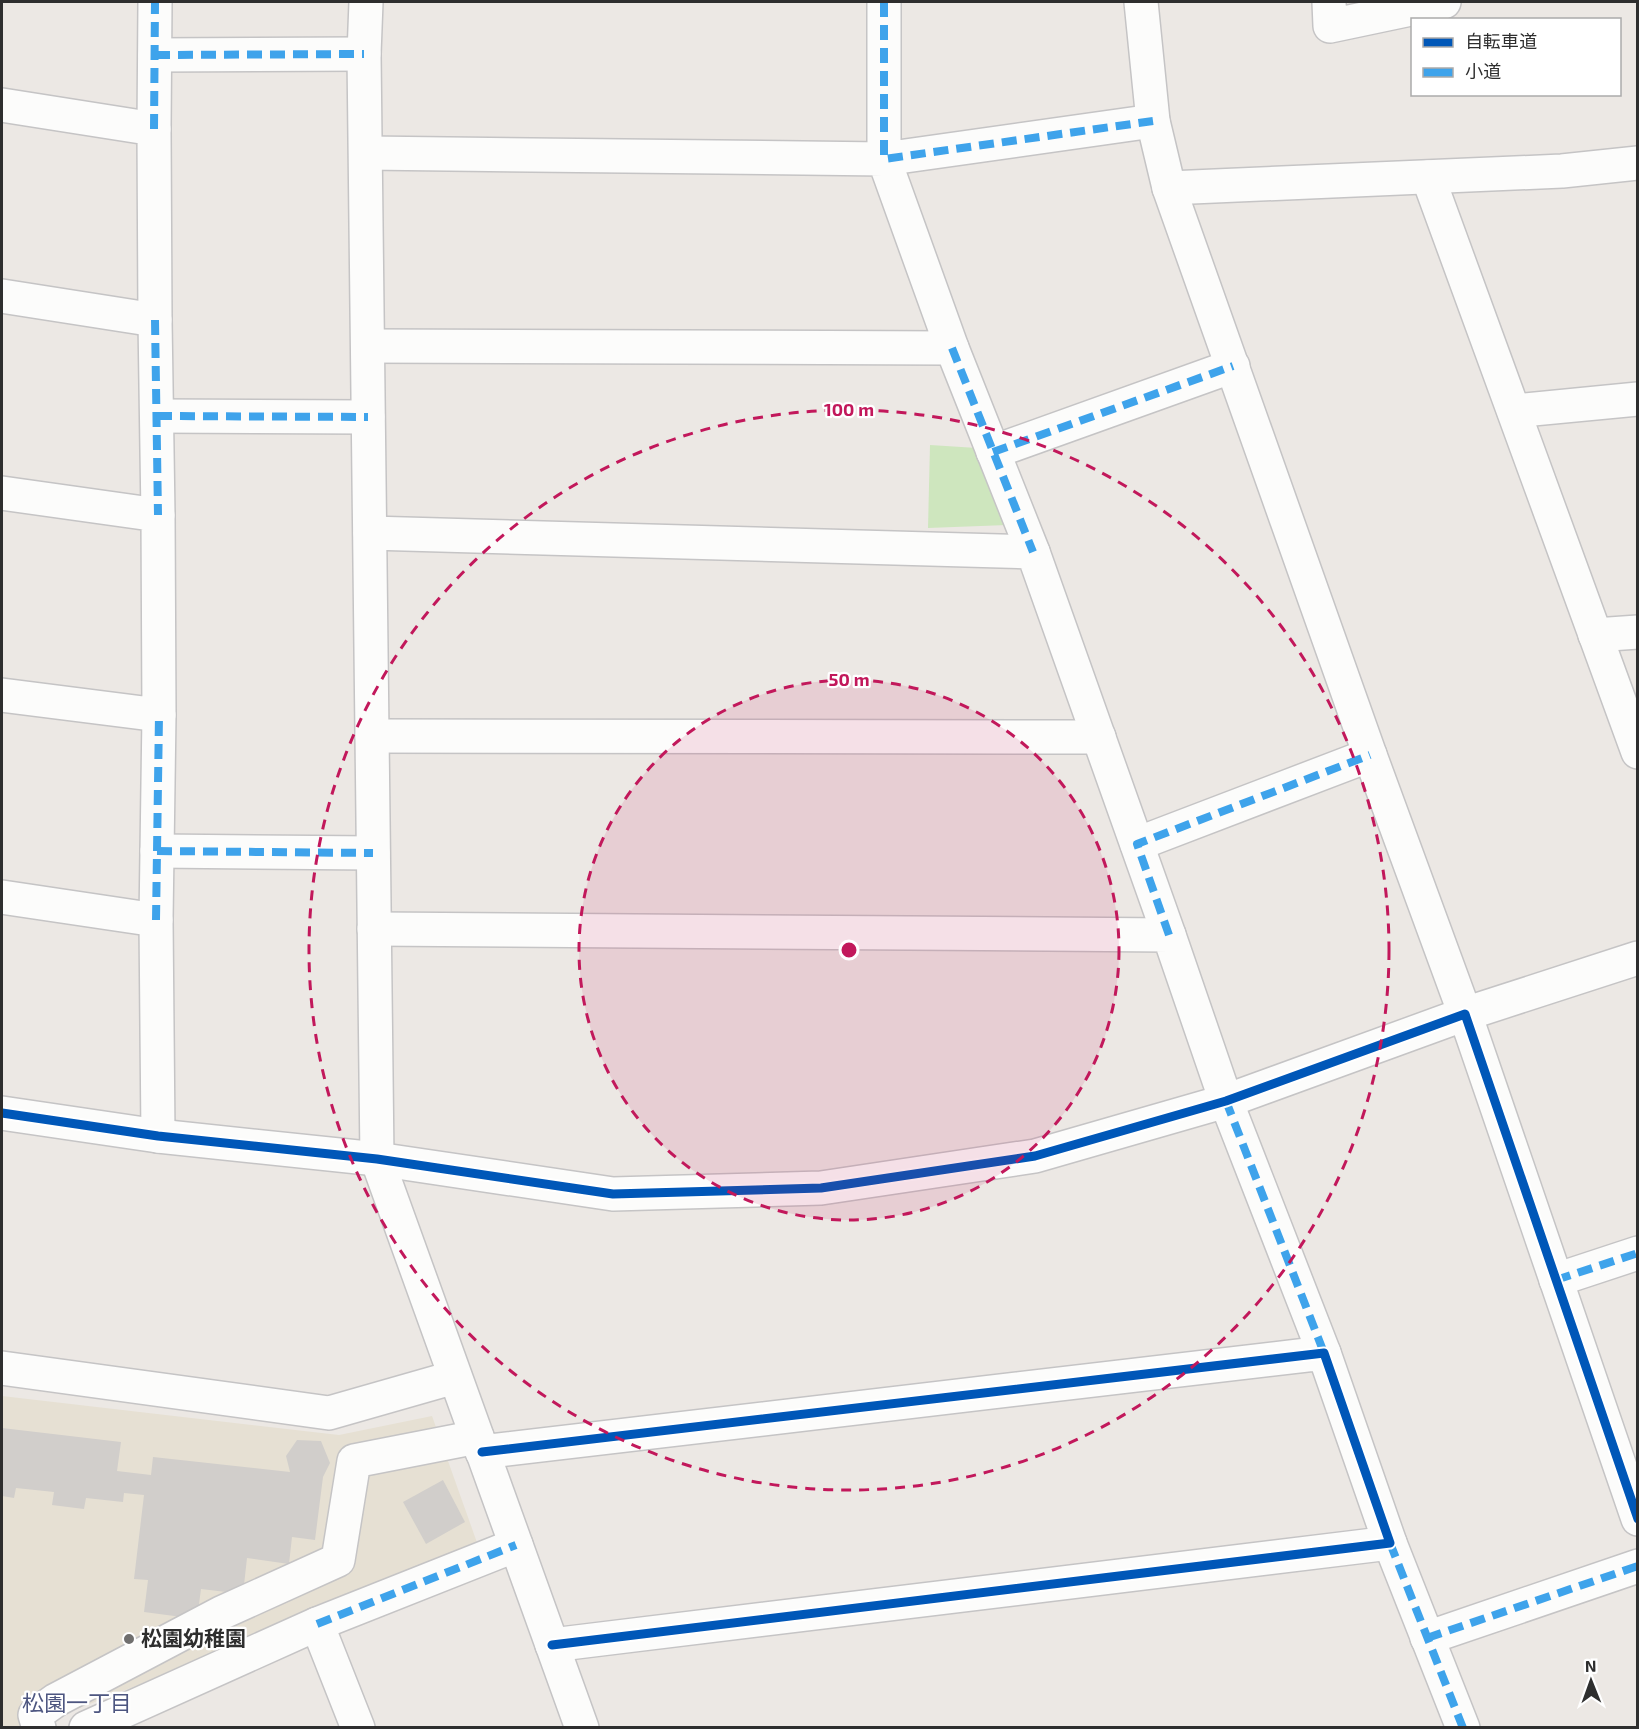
<svg xmlns="http://www.w3.org/2000/svg" width="1639" height="1729" font-family="'Exo 2','Noto Sans JP',sans-serif">
<style>
.education{fill:#e6e0d3}
.green{fill:#cee6be}
.building{fill:#d1cecb}
.lines{fill:none;stroke-linecap:round;stroke-linejoin:round}
.minor-casing{stroke:#c5c4c5;stroke-width:36}
.minor{stroke:#fcfcfb;stroke-width:33}
.quiet{stroke:#3ea3eb;stroke-width:8;stroke-dasharray:15 8;stroke-linecap:butt}
.cycleway-casing{stroke:#fff;stroke-width:13}
.cycleway{stroke:#0057b8;stroke-width:9}
.ring{fill:none;stroke:#c2185b;stroke-width:3;stroke-dasharray:10 8}
.poi-dot{fill:#706f6e;stroke:#fff;stroke-width:2}
.labels{text-anchor:middle;stroke-width:4.5;stroke-linejoin:round;paint-order:stroke}
.poi-label{font-size:21px;font-weight:bold;fill:#2e2e2e;stroke:#fff;text-anchor:start}
.neighbourhood-label{font-size:22px;fill:#4d5680;stroke:#fff}
.centre{fill:#c2185b;stroke:#fff;stroke-width:3}
.ring-label{font-size:18px;text-anchor:middle;font-weight:bold;fill:#c2185b;stroke:#fff;stroke-width:4.5;stroke-linejoin:round;paint-order:stroke}
</style>
<rect width="100%" height="100%" fill="#ece8e4"/>
<!-- education -->
<path class="education" d="M 2,1396 L 339,1435 L 432,1416 L 480,1551 L 31,1727 L 2,1728 Z"/>
<!-- green -->
<path class="green" d="M 930,445 L 977,448 L 1007,525 L 928,528 Z"/>
<!-- building -->
<g class="building">
<path d="M 2,1428 L 121,1442 L 117,1471 L 151,1475 L 153,1457 L 290,1472 L 286,1456 L 297,1440 L 321,1441 L 330,1463 L 323,1477 L 315,1540 L 292,1537 L 289,1564 L 247,1558 L 243,1594 L 201,1589 L 197,1619 L 144,1612 L 148,1580 L 134,1579 L 144,1495 L 124,1493 L 123,1502 L 86,1498 L 84,1509 L 52,1505 L 54,1492 L 16,1488 L 14,1498 L 2,1496 Z"/>
<path d="M 443,1480 L 465,1522 L 426,1544 L 403,1502 Z"/>
</g>
<g class="lines">
<!-- minor casing -->
<g class="minor-casing">
<g id="minor">
<path d="M 366,2 L 364,54 L 377,1159 L 582,1728"/>
<path d="M 884,2 L 884,159 L 1153,121"/>
<path d="M 1141,2 L 1153,121 L 1169,188 L 1370,755 L 1465,1014 L 1638,958"/>
<path d="M 1329,2 L 1330,26 L 1444,2"/>
<path d="M 155,55 L 364,54"/>
<path d="M 2,105 L 154,129 L 155,320 L 2,296"/>
<path d="M 154,129 L 155,2"/>
<path d="M 366,153 L 884,159 L 952,348 L 368,346"/>
<path d="M 1428,177 L 1638,752"/>
<path d="M 1169,188 L 1562,171 L 1638,163"/>
<path d="M 155,320 L 158,515"/>
<path d="M 952,348 L 1033,552"/>
<path d="M 1514,411 L 1638,399"/>
<path d="M 157,416 L 368,417"/>
<path d="M 993,452 L 1233,366"/>
<path d="M 2,493 L 158,515 L 159,715 L 2,695"/>
<path d="M 370,533 L 1033,552 L 1169,935"/>
<path d="M 1595,635 L 1638,632"/>
<path d="M 372,736 L 1099,737"/>
<path d="M 1137,844 L 1370,755"/>
<path d="M 157,851 L 373,853"/>
<path d="M 2,897 L 156,920 L 158,1136"/>
<path d="M 156,920 L 159,715"/>
<path d="M 374,929 L 1169,935 L 1226,1101 L 1324,1353"/>
<path d="M 2,1113 L 158,1136 L 377,1159 L 613,1194 L 821,1188 L 1035,1156 L 1226,1101 L 1465,1014 L 1638,1519"/>
<path d="M 1556,1280 L 1638,1253"/>
<path d="M 2,1368 L 329,1413 L 455,1377"/>
<path d="M 482,1452 L 1324,1353 L 1390,1543 L 552,1645"/>
<path d="M 1390,1543 L 1463,1728"/>
<path d="M 317,1624 L 516,1545"/>
<path d="M 1427,1638 L 1638,1566"/>
<path d="M 39,1728 L 35,1715 L 56,1700 L 221,1613 L 338,1560 L 354,1461 L 477,1437"/>
<path d="M 86,1728 L 317,1624 L 358,1728"/>
</g>
</g>
<!-- minor -->
<use href="#minor" class="minor"/>
<!-- quiet -->
<g class="quiet">
<path d="M 884,2 L 884,159 L 1153,121"/>
<path d="M 155,55 L 364,54"/>
<path d="M 154,129 L 155,2"/>
<path d="M 155,320 L 158,515"/>
<path d="M 952,348 L 1033,552"/>
<path d="M 157,416 L 368,417"/>
<path d="M 993,452 L 1233,366"/>
<path d="M 157,851 L 373,853"/>
<path d="M 156,920 L 159,715"/>
<path d="M 1169,935 L 1137,844 L 1370,755"/>
<path d="M 1226,1101 L 1324,1353"/>
<path d="M 1556,1280 L 1638,1253"/>
<path d="M 1390,1543 L 1463,1728"/>
<path d="M 317,1624 L 516,1545"/>
<path d="M 1427,1638 L 1638,1566"/>
</g>
<!-- cycleway casing -->
<g class="cycleway-casing">
<g id="cycleway">
<path d="M 2,1113 L 158,1136 L 377,1159 L 613,1194 L 821,1188 L 1035,1156 L 1226,1101 L 1465,1014 L 1638,1519"/>
<path d="M 482,1452 L 1324,1353 L 1390,1543 L 552,1645"/>
</g>
</g>
<!-- cycleway -->
<use href="#cycleway" class="cycleway"/>
</g>
<!-- distance rings -->
<circle cx="849" cy="950" r="270" fill="#c2185b" fill-opacity=".12"/>
<g class="ring">
<circle cx="849" cy="950" r="270"/>
<circle cx="849" cy="950" r="540"/>
</g>
<!-- markers -->
<circle class="poi-dot" cx="129" cy="1639" r="6"/>
<g class="labels">
<!-- poi labels -->
<g class="poi-label">
<text x="141" y="1646">松園幼稚園</text>
</g>
<!-- neighbourhood labels -->
<g class="neighbourhood-label">
<text x="77" y="1711">松園一丁目</text>
</g>
</g>
<circle cx="849" cy="950" r="9" class="centre"/>
<g class="ring-label">
<text x="849" y="416">100 m</text>
<text x="849" y="686">50 m</text>
</g>
<!-- border -->
<rect width="1639" height="1729" fill="none" stroke="#2e2e2e" stroke-width="6"/>
<!-- legend -->
<rect x="1411" y="18" width="210" height="78" fill="#ffffff" stroke="#ababab" stroke-width="1.5"/>
<rect x="1423" y="38" width="30" height="9" fill="#0057b8" stroke="#ababab" stroke-width="1.5"/>
<text x="1465" y="48" font-size="18" fill="#2e2e2e">自転車道</text>
<rect x="1423" y="68" width="30" height="9" fill="#3ea3eb" stroke="#ababab" stroke-width="1.5"/>
<text x="1465" y="78" font-size="18" fill="#2e2e2e">小道</text>
<!-- north arrow -->
<g transform="translate(1591 1681) rotate(359)" stroke="#ffffff" stroke-width="4.5" paint-order="stroke">
<path d="M0-4.5L10 22L0 15L-10 22Z" fill="#2e2e2e"/>
<text y="-9" font-size="16" font-weight="bold" text-anchor="middle" fill="#2e2e2e">N</text>
</g>
</svg>
